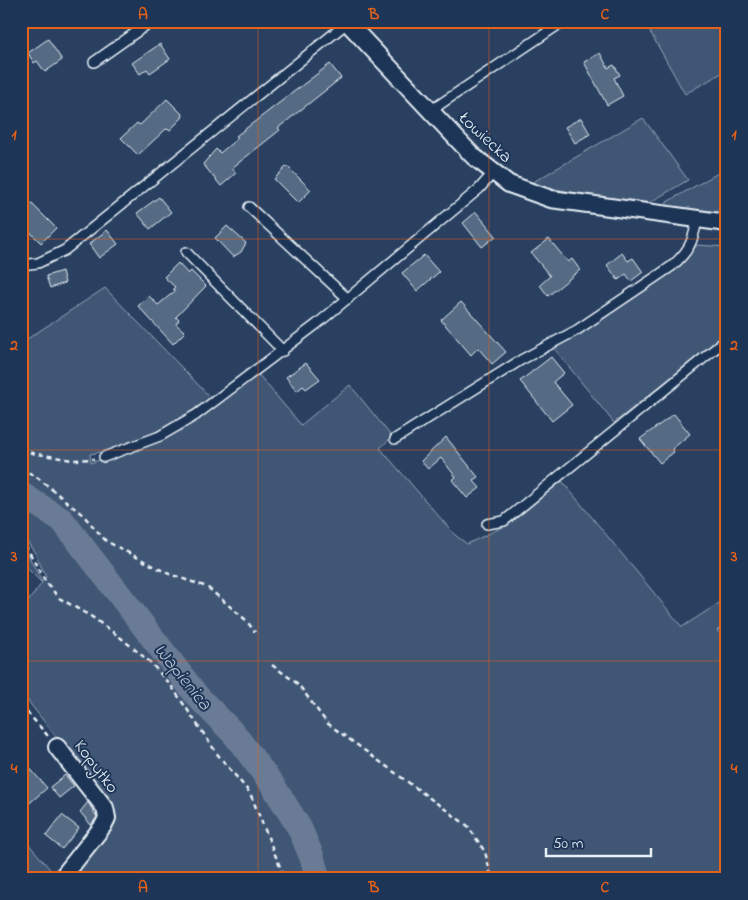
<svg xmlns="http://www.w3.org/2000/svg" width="748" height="900" font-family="'Indie Flower',sans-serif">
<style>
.green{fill:#415774;stroke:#94a4b6}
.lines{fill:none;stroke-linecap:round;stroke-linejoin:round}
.river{stroke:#6b7c95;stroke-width:25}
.building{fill:#556a83;stroke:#e8f1f8}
.lane-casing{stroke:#e8f1f8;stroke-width:12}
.street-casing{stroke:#e8f1f8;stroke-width:20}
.path{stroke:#e8f1f8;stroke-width:2.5;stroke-dasharray:5 4;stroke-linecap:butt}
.lane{stroke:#1d3557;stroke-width:9}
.street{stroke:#1d3557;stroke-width:16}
.grid{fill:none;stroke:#e86118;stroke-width:1;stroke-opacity:0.55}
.labels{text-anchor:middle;stroke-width:4;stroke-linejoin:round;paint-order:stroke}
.street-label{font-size:18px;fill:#e8f1f8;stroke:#1d3557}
.water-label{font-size:19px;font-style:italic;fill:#b6c2d0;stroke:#1d3557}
.neatline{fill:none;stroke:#e86118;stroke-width:2}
.grid-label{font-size:16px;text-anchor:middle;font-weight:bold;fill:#e86118}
</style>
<rect width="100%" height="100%" fill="#294061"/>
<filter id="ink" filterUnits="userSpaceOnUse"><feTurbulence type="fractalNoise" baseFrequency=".02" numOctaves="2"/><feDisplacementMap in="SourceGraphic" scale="10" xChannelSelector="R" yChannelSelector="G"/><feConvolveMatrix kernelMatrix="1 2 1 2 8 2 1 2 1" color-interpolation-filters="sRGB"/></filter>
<g filter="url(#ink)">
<!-- green -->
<g class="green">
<path d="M 644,21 L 727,21 L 727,70 L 685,94 Z"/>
<path d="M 643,118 L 688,180 L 649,203 L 647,207 L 530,184 Z"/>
<path d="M 727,168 L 727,216 L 666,209 L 667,202 Z"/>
<path d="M 697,245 L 727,247 L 727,332 L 614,423 L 553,347 L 655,283 L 683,261 Z"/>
<path d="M 105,288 L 211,398 C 174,423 135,447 90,454 L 91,463 L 177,430 L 258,374 L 301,425 L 350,385 L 392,437 L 380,448 L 455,535 L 467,544 L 509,524 L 562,481 L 682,627 L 727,598 L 727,621 L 717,631 L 727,639 L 727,879 L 324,879 L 319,856 L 305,823 L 279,780 L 243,730 L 203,691 L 98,557 L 74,522 L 60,508 L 21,486 L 21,343 Z"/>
<path d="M 21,502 L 48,518 L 63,532 L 83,563 L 184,692 L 219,733 L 265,794 L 288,830 L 308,879 L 70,879 L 110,806 L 21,692 L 21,611 L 42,583 L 21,562 L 21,541 L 42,582 L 46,577 L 35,553 L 21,533 Z"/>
<path d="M 21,835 L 55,875 L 55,879 L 21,879 Z"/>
</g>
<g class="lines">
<!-- river -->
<path class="river" d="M 21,494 L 62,520 L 198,697 L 235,735 L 272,784 L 299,827 L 312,857 L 318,879"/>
</g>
<!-- building -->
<g class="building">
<path d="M 48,39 L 62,60 L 45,72 L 37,61 L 34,63 L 28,53 Z"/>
<path d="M 160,44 L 170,59 L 150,73 L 147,69 L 140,74 L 132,63 Z"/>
<path d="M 600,53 L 608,68 L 614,65 L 620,75 L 614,78 L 623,96 L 607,105 L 584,62 Z"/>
<path d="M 330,64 L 341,78 L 278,128 L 280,130 L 232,168 L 236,173 L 221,186 L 203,164 L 216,149 L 220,153 L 238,138 L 236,136 Z"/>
<path d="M 167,99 L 183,115 L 182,118 L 170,130 L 166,129 L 138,155 L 121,138 L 137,123 L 140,125 Z"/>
<path d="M 581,118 L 590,134 L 575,143 L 565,127 Z"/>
<path d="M 287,166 L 311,190 L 298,203 L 274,179 Z"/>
<path d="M 21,193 L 56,228 L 41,243 L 21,223 Z"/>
<path d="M 159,197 L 171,212 L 150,229 L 137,213 Z"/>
<path d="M 476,212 L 496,236 L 482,247 L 463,223 Z"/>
<path d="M 227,226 L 246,243 L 241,252 L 233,257 L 215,238 Z"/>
<path d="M 107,230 L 118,244 L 99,258 L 89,244 Z"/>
<path d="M 549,239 L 568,262 L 572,259 L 580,270 L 548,296 L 540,285 L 550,276 L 531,253 Z"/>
<path d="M 622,253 L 628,261 L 633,258 L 643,272 L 631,281 L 626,274 L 618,280 L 607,265 Z"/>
<path d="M 424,255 L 439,272 L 417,291 L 402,273 Z"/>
<path d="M 178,263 L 188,274 L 191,271 L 206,286 L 176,317 L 179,320 L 176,324 L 185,332 L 173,344 L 138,306 L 149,296 L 158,305 L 175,291 L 173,289 L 175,287 L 164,277 Z"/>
<path d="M 62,271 L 65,283 L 50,288 L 46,276 Z"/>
<path d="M 461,302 L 506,352 L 492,364 L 478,348 L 471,355 L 441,320 Z"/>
<path d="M 551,357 L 564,373 L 553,382 L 572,405 L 552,421 L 520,381 Z"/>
<path d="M 306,363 L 320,379 L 306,389 L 303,386 L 297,391 L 286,377 Z"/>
<path d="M 674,414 L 690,434 L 672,449 L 674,452 L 660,463 L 640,439 Z"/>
<path d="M 446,437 L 478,477 L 473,480 L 480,488 L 467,498 L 452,480 L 456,477 L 441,458 L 428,469 L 421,461 Z"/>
<path d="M 21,758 L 47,788 L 26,806 L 21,800 Z"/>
<path d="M 65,775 L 74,786 L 59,798 L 50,787 Z"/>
<path d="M 88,802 L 97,817 L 91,825 L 80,812 Z"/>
<path d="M 62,815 L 79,828 L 62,849 L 46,836 Z"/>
</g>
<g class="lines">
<!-- lane casing -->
<g class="lane-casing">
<g id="lane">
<path d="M 94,62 L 152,21"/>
<path d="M 430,111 L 564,21"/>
<path d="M 249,207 L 348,299"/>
<path d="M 186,252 L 283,351"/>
<path d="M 21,265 L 38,263 L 65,250 L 347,23"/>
<path d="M 395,439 L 521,360 L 577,330 L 672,266 C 689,251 693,242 697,220"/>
<path d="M 104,457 L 160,436 L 196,415 L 317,324 L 479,189 L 493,173"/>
<path d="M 487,524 L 504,521 L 727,339"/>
</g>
</g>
<!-- street casing -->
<g class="street-casing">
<g id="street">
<path d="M 346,21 L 473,156 L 509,184 L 551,199 L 727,223"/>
<path d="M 57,747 L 105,808 L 107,818 L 103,826 L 61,879"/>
</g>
</g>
<!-- path -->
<g class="path">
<path d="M 21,451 L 72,460 L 94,459"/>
<path d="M 21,468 L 38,478 L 83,515 L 106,541 L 169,574 L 207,587 L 246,620 L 255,632"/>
<path d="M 21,537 L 45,581 L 59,598 L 92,617 L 121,638 L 150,662 L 172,687 L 218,755 L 250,793 L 285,879"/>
<path d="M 272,665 L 298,684 L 327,723 L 468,826 L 485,852 L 492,879"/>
<path d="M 21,705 L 48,736"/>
</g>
<!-- lane -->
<use href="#lane" class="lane"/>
<!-- street -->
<use href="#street" class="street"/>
</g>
</g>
<!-- grid -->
<path class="grid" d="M 258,21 L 258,879M 489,21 L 489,879M 21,239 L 727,239M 21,450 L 727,450M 21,661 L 727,661"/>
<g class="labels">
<!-- street labels -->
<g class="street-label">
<text transform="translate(486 137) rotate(43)" y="6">Łowiecka</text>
<text transform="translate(97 766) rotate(53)" y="6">Kopytko</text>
</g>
<!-- water labels -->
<g class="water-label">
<text transform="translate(184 676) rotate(51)" y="7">Wapienica</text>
</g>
</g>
<!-- margin -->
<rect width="748" height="900" fill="none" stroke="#1d3557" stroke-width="55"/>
<!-- scale -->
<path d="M546 848v8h105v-8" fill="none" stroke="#e8f1f8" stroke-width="2.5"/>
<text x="553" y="848" font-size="15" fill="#e8f1f8" stroke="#1d3557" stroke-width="4" paint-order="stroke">50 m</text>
<rect x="28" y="28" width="692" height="844" class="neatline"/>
<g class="grid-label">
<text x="143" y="19">A</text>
<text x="374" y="19">B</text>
<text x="605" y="19">C</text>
<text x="14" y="139">1</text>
<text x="734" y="139">1</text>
<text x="14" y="350">2</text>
<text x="734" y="350">2</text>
<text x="14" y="561">3</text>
<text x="734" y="561">3</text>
<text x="14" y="773">4</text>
<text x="734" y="773">4</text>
<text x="143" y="892">A</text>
<text x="374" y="892">B</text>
<text x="605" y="892">C</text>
</g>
</svg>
